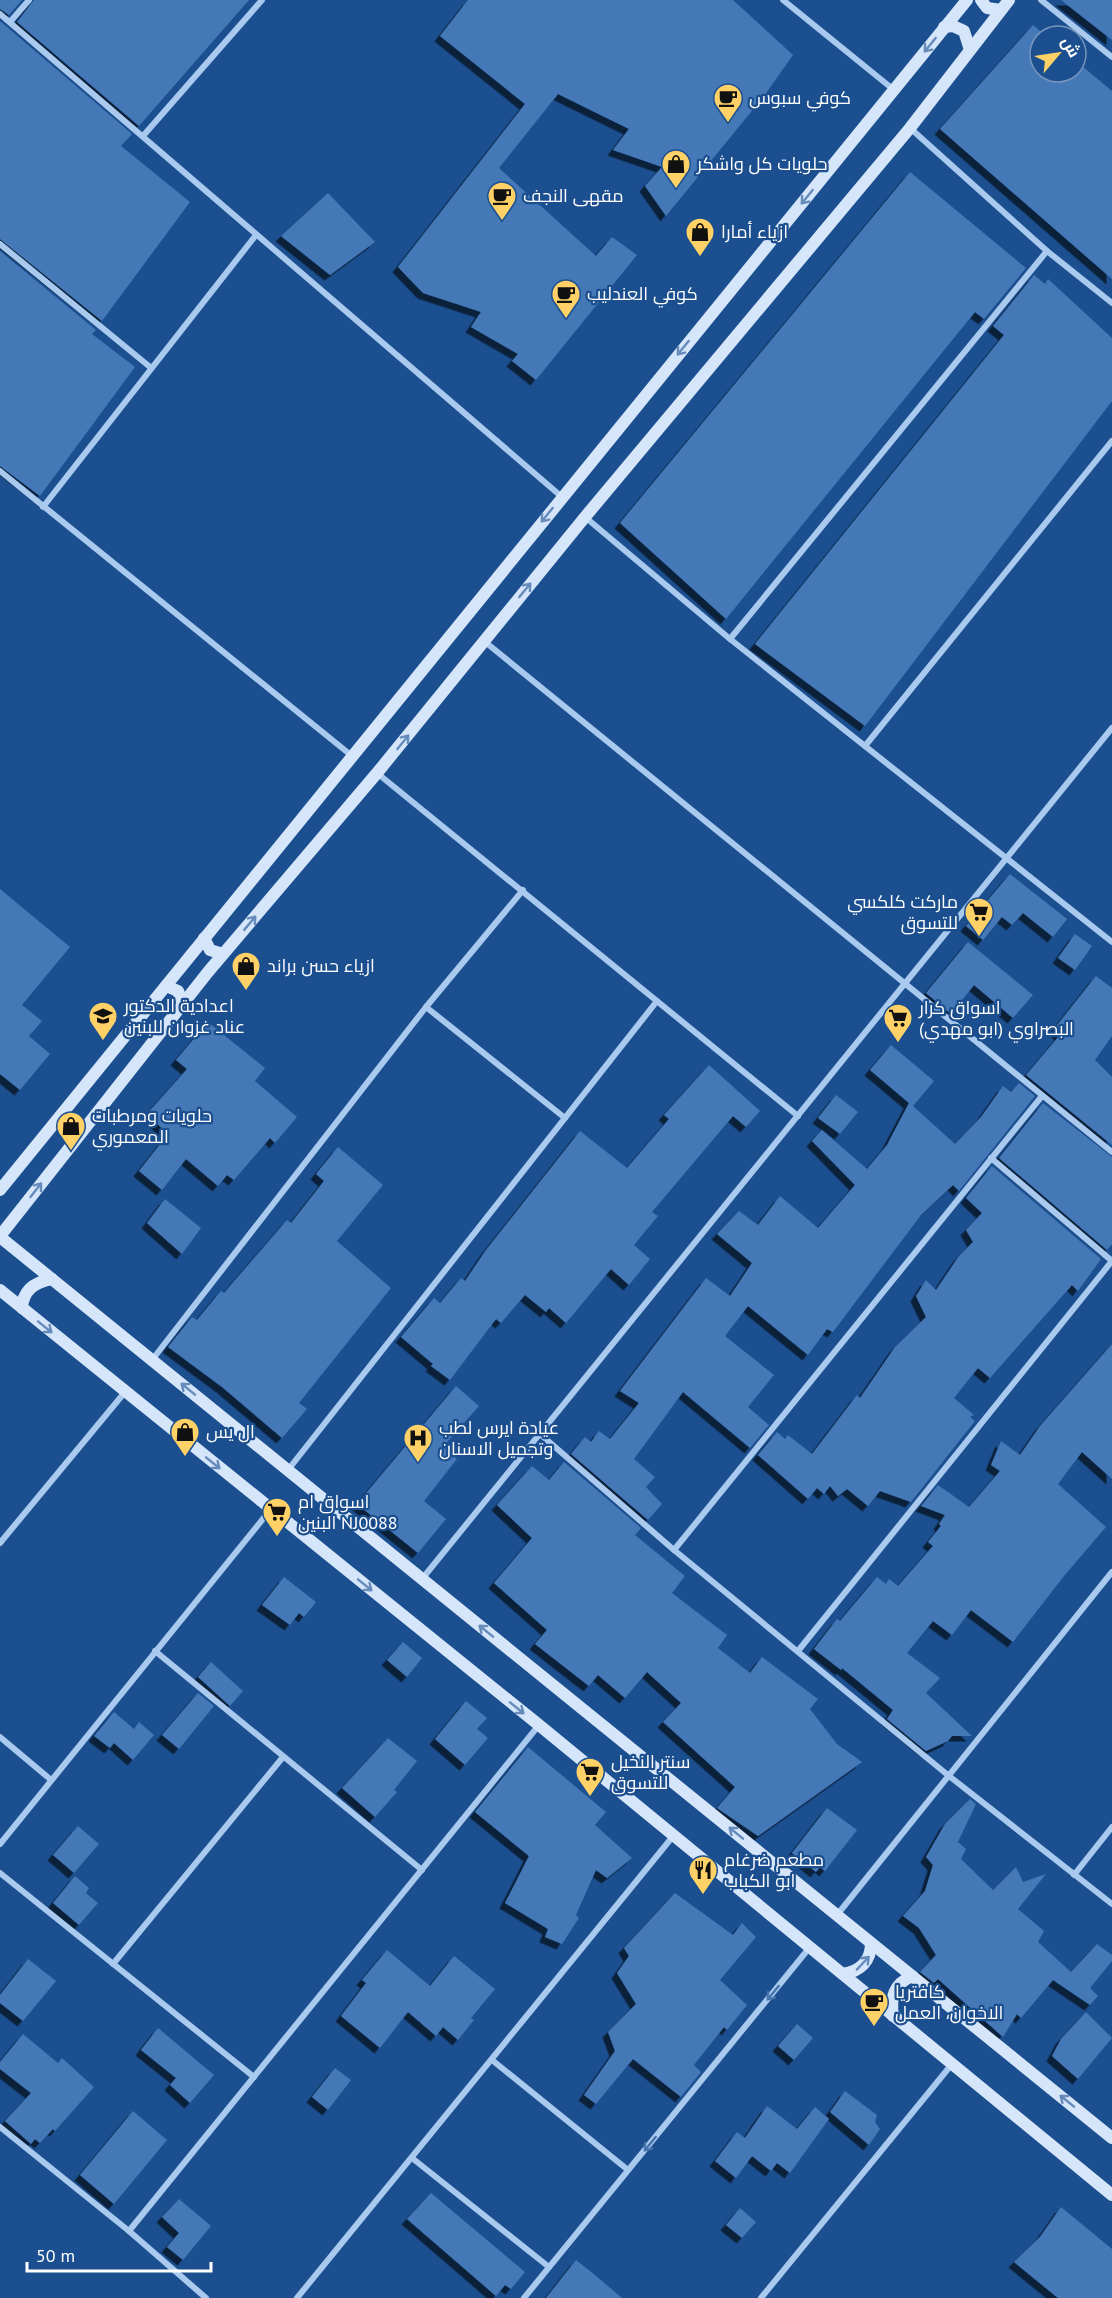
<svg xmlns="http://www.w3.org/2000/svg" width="1112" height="2298" font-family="'PT Sans',Cairo,sans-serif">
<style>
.building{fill:#4478b7;filter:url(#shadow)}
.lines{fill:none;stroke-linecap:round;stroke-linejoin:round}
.street{stroke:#a9c9ee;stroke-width:6}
.secondary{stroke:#d6e6fa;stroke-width:12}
.oneway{stroke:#668bba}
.oneway2{stroke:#4674ac}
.labels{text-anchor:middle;stroke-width:4.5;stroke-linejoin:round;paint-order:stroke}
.poi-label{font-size:18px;fill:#fff;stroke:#1b4f8f;text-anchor:start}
</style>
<defs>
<filter id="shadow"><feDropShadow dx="-5.5" dy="5.5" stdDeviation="0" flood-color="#0009"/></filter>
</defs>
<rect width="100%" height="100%" fill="#1b4f8f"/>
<!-- building -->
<g class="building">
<path d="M 0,0 L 22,0 L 9,15 L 0,9 Z"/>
<path d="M 34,0 L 249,0 L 139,126 L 17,22 Z"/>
<path d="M 468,0 L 733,0 L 793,55 L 764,96 L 666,216 L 645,186 L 662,167 L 613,150 L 629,129 L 558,94 L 499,168 L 596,256 L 612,237 L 637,255 L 536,380 L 512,361 L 518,354 L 471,327 L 481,312 L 423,293 L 398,267 L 525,104 L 440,36 Z"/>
<path d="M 1061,0 L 1112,0 L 1112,40 Z"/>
<path d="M 0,21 L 132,134 L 121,146 L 190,202 L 102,321 L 0,239 Z"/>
<path d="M 1033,25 L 1046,36 L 1040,36 L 1040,72 L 1076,72 L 1076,61 L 1112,91 L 1112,279 L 940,129 Z"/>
<path d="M 910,172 L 1026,268 L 984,319 L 975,312 L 726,619 L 620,523 Z"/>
<path d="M 328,193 L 375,242 L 330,275 L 281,236 Z"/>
<path d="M 0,251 L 96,330 L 92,334 L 135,367 L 40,496 L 0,466 Z"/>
<path d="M 1034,275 L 1045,284 L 1048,279 L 1112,338 L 1112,401 L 865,726 L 755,644 L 1004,335 L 993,326 Z"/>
<path d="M 1010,874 L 1067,919 L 1053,937 L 1023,913 L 1012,925 L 1002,917 L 983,940 L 966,926 Z"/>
<path d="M 0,889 L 70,947 L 22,1005 L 42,1021 L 29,1036 L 50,1054 L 20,1090 L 0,1074 Z"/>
<path d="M 1075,934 L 1092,946 L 1075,970 L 1058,958 Z"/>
<path d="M 968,942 L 1033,995 L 1013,1018 L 974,985 L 951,1014 L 926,993 Z"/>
<path d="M 1096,976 L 1112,988 L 1112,1036 L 1095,1060 L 1112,1077 L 1112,1145 L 1026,1075 L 1060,1035 L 1054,1029 Z"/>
<path d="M 208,1022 L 265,1068 L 255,1081 L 297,1117 L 275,1143 L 270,1138 L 234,1180 L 227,1175 L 218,1186 L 186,1159 L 162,1190 L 139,1171 L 168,1134 L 147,1114 L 187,1069 L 176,1060 Z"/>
<path d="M 891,1045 L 934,1081 L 913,1106 L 955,1144 L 981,1117 L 1003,1086 L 1011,1092 L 1019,1083 L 1035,1096 L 959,1191 L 953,1185 L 921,1215 L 833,1332 L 827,1329 L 808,1355 L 748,1306 L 725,1336 L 774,1375 L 748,1407 L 769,1425 L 750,1448 L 683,1392 L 634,1459 L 655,1477 L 646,1487 L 662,1504 L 648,1520 L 571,1454 L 585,1437 L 591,1442 L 599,1431 L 610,1439 L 639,1403 L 620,1391 L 706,1278 L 730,1296 L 752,1263 L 717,1234 L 739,1211 L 758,1225 L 780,1196 L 818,1228 L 855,1185 L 812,1141 L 822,1130 L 867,1169 L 887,1145 L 909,1103 L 870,1070 Z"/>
<path d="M 709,1065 L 760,1111 L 746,1127 L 733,1116 L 652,1212 L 658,1216 L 634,1245 L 650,1259 L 629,1285 L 611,1269 L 566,1323 L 549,1308 L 546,1312 L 525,1295 L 501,1323 L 496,1319 L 450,1380 L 431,1366 L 433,1364 L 401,1337 L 434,1298 L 440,1303 L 461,1278 L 465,1281 L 486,1250 L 580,1131 L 627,1168 L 669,1119 L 664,1115 Z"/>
<path d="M 836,1095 L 858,1112 L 840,1134 L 818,1118 Z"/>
<path d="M 1043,1103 L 1112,1157 L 1112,1244 L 1107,1250 L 999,1158 Z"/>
<path d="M 338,1147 L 383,1185 L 337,1241 L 391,1288 L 299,1403 L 307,1409 L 282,1438 L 222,1387 L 168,1347 L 192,1317 L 197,1320 L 221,1291 L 224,1293 L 287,1220 L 291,1223 L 324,1181 L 316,1174 Z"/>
<path d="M 992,1166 L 1101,1259 L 1078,1291 L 1072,1285 L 990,1378 L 978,1368 L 954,1398 L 974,1415 L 970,1417 L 975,1421 L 911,1502 L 880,1491 L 868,1506 L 847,1489 L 838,1496 L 830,1486 L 824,1494 L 817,1488 L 808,1499 L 758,1455 L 777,1432 L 785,1439 L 788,1435 L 812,1454 L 857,1395 L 860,1398 L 895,1347 L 926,1317 L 916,1296 L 926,1280 L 936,1290 L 959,1256 L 973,1242 L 966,1230 L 982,1213 L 966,1198 Z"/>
<path d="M 165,1199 L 201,1228 L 182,1254 L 147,1223 Z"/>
<path d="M 1112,1344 L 1112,1479 L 1082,1452 L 1058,1484 L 1106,1527 L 1064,1576 L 1013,1642 L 971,1610 L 952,1635 L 933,1621 L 907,1653 L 940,1678 L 926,1693 L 972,1736 L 952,1736 L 948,1741 L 926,1751 L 887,1719 L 893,1710 L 842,1668 L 841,1670 L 814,1649 L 837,1619 L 840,1621 L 877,1577 L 886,1584 L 889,1579 L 898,1586 L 933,1546 L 928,1542 L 941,1526 L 939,1524 L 945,1515 L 921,1506 L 938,1485 L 969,1507 L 1000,1471 L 991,1465 L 1001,1441 L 1020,1455 L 1040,1426 Z"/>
<path d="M 456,1386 L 479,1406 L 443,1447 L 457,1459 L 424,1501 L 446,1519 L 418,1553 L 357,1504 Z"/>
<path d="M 564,1462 L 641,1528 L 635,1535 L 685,1576 L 672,1593 L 727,1635 L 718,1648 L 750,1673 L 762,1657 L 818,1699 L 810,1709 L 837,1744 L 862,1762 L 758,1836 L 717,1808 L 735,1787 L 663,1722 L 681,1703 L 647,1672 L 625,1698 L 598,1675 L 589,1686 L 535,1644 L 547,1630 L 494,1583 L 532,1538 L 497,1505 L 532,1466 L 549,1480 Z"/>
<path d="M 284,1577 L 316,1602 L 304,1617 L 299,1613 L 290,1625 L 262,1605 Z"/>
<path d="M 403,1642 L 422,1658 L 407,1677 L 387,1660 Z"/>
<path d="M 211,1662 L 243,1691 L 230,1706 L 198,1677 Z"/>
<path d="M 198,1693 L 214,1706 L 179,1749 L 162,1735 Z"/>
<path d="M 466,1701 L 487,1718 L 477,1729 L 488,1738 L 465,1765 L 435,1739 Z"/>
<path d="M 114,1712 L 134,1729 L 139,1722 L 154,1735 L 133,1760 L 114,1743 L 110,1748 L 94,1736 Z"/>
<path d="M 388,1738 L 417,1761 L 394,1790 L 397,1792 L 375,1817 L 342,1788 Z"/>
<path d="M 528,1747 L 606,1812 L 595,1825 L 632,1858 L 607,1878 L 596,1870 L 576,1915 L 579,1918 L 562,1944 L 545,1937 L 548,1929 L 505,1903 L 529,1856 L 475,1812 Z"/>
<path d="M 970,1799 L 976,1804 L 958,1842 L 966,1849 L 961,1859 L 993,1890 L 1016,1867 L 1023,1882 L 1046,1874 L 1018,1909 L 1044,1931 L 1038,1942 L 1071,1972 L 1097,1944 L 1112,1955 L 1112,1961 L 1090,1988 L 1098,1996 L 1090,2005 L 1053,1980 L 1021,2018 L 1017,2014 L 1003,2037 L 938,1979 L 934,1983 L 920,1972 L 936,1955 L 919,1928 L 903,1916 L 925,1891 L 933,1865 L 926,1857 L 945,1824 Z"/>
<path d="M 827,1808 L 857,1830 L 825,1871 L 820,1867 L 816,1872 L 792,1853 Z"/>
<path d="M 78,1826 L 99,1844 L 74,1873 L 53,1855 Z"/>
<path d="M 75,1876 L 89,1888 L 86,1893 L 98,1903 L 79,1925 L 53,1903 Z"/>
<path d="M 675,1893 L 733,1935 L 742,1923 L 756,1937 L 720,1980 L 747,2005 L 727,2030 L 724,2027 L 694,2065 L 701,2072 L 681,2097 L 633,2059 L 596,2104 L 584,2095 L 615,2051 L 608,2032 L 636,2004 L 617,1973 L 629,1956 L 624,1948 Z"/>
<path d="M 387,1950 L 430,1986 L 454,1956 L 495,1989 L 471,2018 L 474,2020 L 458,2040 L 443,2027 L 436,2036 L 408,2012 L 380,2048 L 341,2016 L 366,1983 L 362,1980 Z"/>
<path d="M 28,1959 L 56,1981 L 23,2021 L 0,2003 L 0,1995 Z"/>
<path d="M 1086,2012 L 1112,2038 L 1078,2079 L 1052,2056 L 1061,2039 Z"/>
<path d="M 797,2024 L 813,2038 L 794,2060 L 778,2046 Z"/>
<path d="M 158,2028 L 214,2075 L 190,2103 L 170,2085 L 176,2078 L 141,2050 Z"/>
<path d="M 23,2034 L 58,2063 L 62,2058 L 94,2087 L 55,2131 L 53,2129 L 40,2143 L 35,2139 L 31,2144 L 5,2121 L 31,2093 L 0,2069 L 0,2062 Z"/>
<path d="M 335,2068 L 351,2080 L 328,2110 L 312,2097 Z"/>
<path d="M 845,2091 L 877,2115 L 875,2122 L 880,2129 L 869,2145 L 830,2112 Z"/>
<path d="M 767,2106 L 797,2129 L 815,2107 L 829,2119 L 790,2173 L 777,2163 L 771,2171 L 752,2156 L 736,2178 L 715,2161 L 737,2132 L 745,2138 Z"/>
<path d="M 133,2111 L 167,2140 L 114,2204 L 80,2175 Z"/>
<path d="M 431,2193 L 525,2272 L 511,2289 L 505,2285 L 496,2296 L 407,2219 Z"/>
<path d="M 179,2199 L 211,2226 L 183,2260 L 167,2247 L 179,2233 L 162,2217 Z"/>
<path d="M 1061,2207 L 1112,2249 L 1112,2298 L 1058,2298 L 1014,2262 L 1040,2237 Z"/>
<path d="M 740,2208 L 756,2222 L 742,2238 L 726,2225 Z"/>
<path d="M 576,2260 L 595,2275 L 622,2298 L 546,2298 Z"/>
</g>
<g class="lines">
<!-- street -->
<g class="street">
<path d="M 783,0 L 894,90"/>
<path d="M 1041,0 L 1112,57"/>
<path d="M 0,14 L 562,497"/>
<path d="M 10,22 L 29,0"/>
<path d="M 910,128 L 1047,251 L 1112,303"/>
<path d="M 143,136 L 262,0"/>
<path d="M 0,244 L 150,367"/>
<path d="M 0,471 L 352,756"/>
<path d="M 43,507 L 256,235"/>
<path d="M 585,517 L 730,639 L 1112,942"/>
<path d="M 730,639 L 1047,251"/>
<path d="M 484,641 L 1112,1152"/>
<path d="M 865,746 L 1112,441"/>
<path d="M 377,773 L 798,1116"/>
<path d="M 426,1007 L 565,1118"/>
<path d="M 152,1360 L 426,1007 L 523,890"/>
<path d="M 540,1434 L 674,1550 L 949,1776 L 1112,1904"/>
<path d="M 288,1470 L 657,1001"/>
<path d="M 0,1543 L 125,1392"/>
<path d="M 674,1550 L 1042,1096"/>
<path d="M 422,1579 L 1112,728"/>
<path d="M 155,1651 L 422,1870"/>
<path d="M 798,1651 L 1112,1261 L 991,1158"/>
<path d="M 0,1737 L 50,1779"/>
<path d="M 0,1844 L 271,1509"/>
<path d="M 0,1873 L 254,2077"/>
<path d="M 1074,1875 L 1112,1827"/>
<path d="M 837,1915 L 1112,1572"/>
<path d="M 113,1964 L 283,1757"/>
<path d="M 492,2060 L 628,2170"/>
<path d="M 0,2127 L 129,2231 L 206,2298"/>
<path d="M 412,2158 L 549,2267"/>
<path d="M 129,2231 L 539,1725"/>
<path d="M 297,2298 L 674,1835"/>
<path d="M 524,2298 L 810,1947"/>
<path d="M 761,2298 L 952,2064"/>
</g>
<!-- secondary -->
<g class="secondary">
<path d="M 981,0 L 987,8 L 1001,10"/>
<path d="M 944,27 L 953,26 L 964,31 L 970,50"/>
<path d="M 204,938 L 210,950 L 223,954"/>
<path d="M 166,986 L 178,991 L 183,1004"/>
<path d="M 0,1190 L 967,0"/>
<path d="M 0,1236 L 208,972 L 377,773 L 585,517 L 910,128 L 1009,0"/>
<path d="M 0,1237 L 1112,2138"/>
<path d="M 0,1290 L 539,1725 L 1112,2195"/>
<path d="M 22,1308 C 23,1290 35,1282 52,1279"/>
<path d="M 843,1974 C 861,1971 871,1961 871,1943"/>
<path d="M 893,2016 C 890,1997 894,1984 912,1976"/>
</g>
</g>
<!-- one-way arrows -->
<defs><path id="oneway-shaft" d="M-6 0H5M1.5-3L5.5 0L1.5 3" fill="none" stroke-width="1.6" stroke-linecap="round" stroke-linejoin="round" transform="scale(1.5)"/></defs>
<g class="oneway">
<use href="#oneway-shaft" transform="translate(930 45) rotate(129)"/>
<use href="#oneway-shaft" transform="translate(807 197) rotate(129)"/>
<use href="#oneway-shaft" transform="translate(683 348) rotate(129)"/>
<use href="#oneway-shaft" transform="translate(547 515) rotate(129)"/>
<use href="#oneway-shaft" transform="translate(525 590) rotate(-51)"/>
<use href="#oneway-shaft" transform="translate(403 742) rotate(-51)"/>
<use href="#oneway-shaft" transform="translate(250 923) rotate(-50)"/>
<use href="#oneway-shaft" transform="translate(36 1190) rotate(-52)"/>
<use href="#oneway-shaft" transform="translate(45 1327) rotate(39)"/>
<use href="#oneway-shaft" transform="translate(188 1389) rotate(-141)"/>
<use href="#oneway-shaft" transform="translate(213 1463) rotate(39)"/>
<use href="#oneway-shaft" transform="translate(365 1585) rotate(39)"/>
<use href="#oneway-shaft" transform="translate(486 1631) rotate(-141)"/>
<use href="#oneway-shaft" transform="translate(517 1708) rotate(39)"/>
<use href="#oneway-shaft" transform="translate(736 1833) rotate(-141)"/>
<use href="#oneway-shaft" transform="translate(863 1963) rotate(-47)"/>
<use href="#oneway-shaft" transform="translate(1067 2101) rotate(-141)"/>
</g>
<g class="oneway2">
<use href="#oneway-shaft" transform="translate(773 1993) rotate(129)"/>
<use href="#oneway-shaft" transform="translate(650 2144) rotate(129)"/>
</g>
<!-- icons -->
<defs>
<g id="cafe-pin" transform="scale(1.5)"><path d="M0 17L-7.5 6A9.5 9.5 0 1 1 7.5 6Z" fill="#ffd166" stroke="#1b4f8f"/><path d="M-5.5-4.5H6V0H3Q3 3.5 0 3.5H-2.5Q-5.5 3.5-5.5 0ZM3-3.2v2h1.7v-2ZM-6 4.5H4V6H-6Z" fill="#111"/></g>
<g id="shop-pin" transform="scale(1.5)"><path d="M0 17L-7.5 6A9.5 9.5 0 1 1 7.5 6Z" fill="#ffd166" stroke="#1b4f8f"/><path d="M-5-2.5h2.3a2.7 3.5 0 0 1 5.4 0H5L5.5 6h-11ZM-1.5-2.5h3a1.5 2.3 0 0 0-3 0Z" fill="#111"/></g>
<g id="supermarket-pin" transform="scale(1.5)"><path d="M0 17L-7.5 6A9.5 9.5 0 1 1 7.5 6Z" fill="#ffd166" stroke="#1b4f8f"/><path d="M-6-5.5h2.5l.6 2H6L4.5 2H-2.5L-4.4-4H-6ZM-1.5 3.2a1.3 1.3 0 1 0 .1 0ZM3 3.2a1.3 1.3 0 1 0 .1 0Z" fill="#111"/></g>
<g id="school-pin" transform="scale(1.5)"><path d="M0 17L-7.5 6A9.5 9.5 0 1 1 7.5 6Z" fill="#ffd166" stroke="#1b4f8f"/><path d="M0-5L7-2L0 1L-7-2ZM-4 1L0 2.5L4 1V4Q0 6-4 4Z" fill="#111"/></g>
<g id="hospital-pin" transform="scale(1.5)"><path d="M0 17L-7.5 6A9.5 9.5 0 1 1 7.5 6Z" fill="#ffd166" stroke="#1b4f8f"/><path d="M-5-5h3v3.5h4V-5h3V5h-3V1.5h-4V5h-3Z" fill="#111"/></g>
<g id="restaurant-pin" transform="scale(1.5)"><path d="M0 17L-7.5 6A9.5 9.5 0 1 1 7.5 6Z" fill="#ffd166" stroke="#1b4f8f"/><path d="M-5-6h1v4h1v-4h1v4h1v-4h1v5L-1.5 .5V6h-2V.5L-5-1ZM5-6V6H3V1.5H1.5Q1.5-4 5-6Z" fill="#111"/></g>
</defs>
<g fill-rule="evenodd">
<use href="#cafe-pin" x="728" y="98"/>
<use href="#shop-pin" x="676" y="164"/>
<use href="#cafe-pin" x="502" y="196"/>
<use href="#shop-pin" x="700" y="232"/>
<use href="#cafe-pin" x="566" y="294"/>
<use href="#supermarket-pin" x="979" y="912"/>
<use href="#shop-pin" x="246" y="966"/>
<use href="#school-pin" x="103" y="1016"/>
<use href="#supermarket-pin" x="898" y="1018"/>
<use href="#shop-pin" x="71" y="1126"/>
<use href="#shop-pin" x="185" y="1432"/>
<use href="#hospital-pin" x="418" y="1438"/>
<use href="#supermarket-pin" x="277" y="1512"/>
<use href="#supermarket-pin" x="590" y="1772"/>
<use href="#restaurant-pin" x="703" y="1870"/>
<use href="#cafe-pin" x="874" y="2002"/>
</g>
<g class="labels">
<!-- poi labels -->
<g class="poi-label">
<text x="749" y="104">كوفي سبوس</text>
<text x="697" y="170">حلويات كل واشكر</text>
<text x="523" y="202">مقهى النجف</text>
<text x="721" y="238">ازياء أمارا</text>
<text x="587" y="300">كوفي العندليب</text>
<text x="958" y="908" text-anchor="end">ماركت كلكسي<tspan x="958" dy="21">للتسوق</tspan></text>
<text x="267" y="972">ازياء حسن براند</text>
<text x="124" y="1012">اعدادية الدكتور<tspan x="124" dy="21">عناد غزوان للبنين</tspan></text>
<text x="919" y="1014">اسواق كرار<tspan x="919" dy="21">البصراوي (ابو مهدي)</tspan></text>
<text x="92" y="1122">حلويات ومرطبات<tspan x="92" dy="21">المعموري</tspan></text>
<text x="439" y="1434">عيادة ايرس لطب<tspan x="439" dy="21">وتجميل الاسنان</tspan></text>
<text x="206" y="1438">ال يس</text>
<text x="298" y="1508">اسواق ام<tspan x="298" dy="21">البنين NJ0088</tspan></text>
<text x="611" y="1768">سنتر النخيل<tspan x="611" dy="21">للتسوق</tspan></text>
<text x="724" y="1866">مطعم ضرغام<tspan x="724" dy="21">ابو الكباب</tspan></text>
<text x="895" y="1998">كافتريا<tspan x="895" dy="21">الاخوان، العمل</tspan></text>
</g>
</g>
<!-- north arrow -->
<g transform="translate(1058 54) rotate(61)"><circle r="28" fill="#1b4f8f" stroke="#7695bc" stroke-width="1.5"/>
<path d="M0-4.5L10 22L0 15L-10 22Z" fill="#ffd166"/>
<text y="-9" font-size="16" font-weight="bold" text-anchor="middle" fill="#ffffff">ش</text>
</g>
<!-- scale -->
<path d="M27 2262v9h184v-9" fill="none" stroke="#ffffff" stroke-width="3"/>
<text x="36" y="2262" font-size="18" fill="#ffffff" stroke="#1b4f8f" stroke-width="4.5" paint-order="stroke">50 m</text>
</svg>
